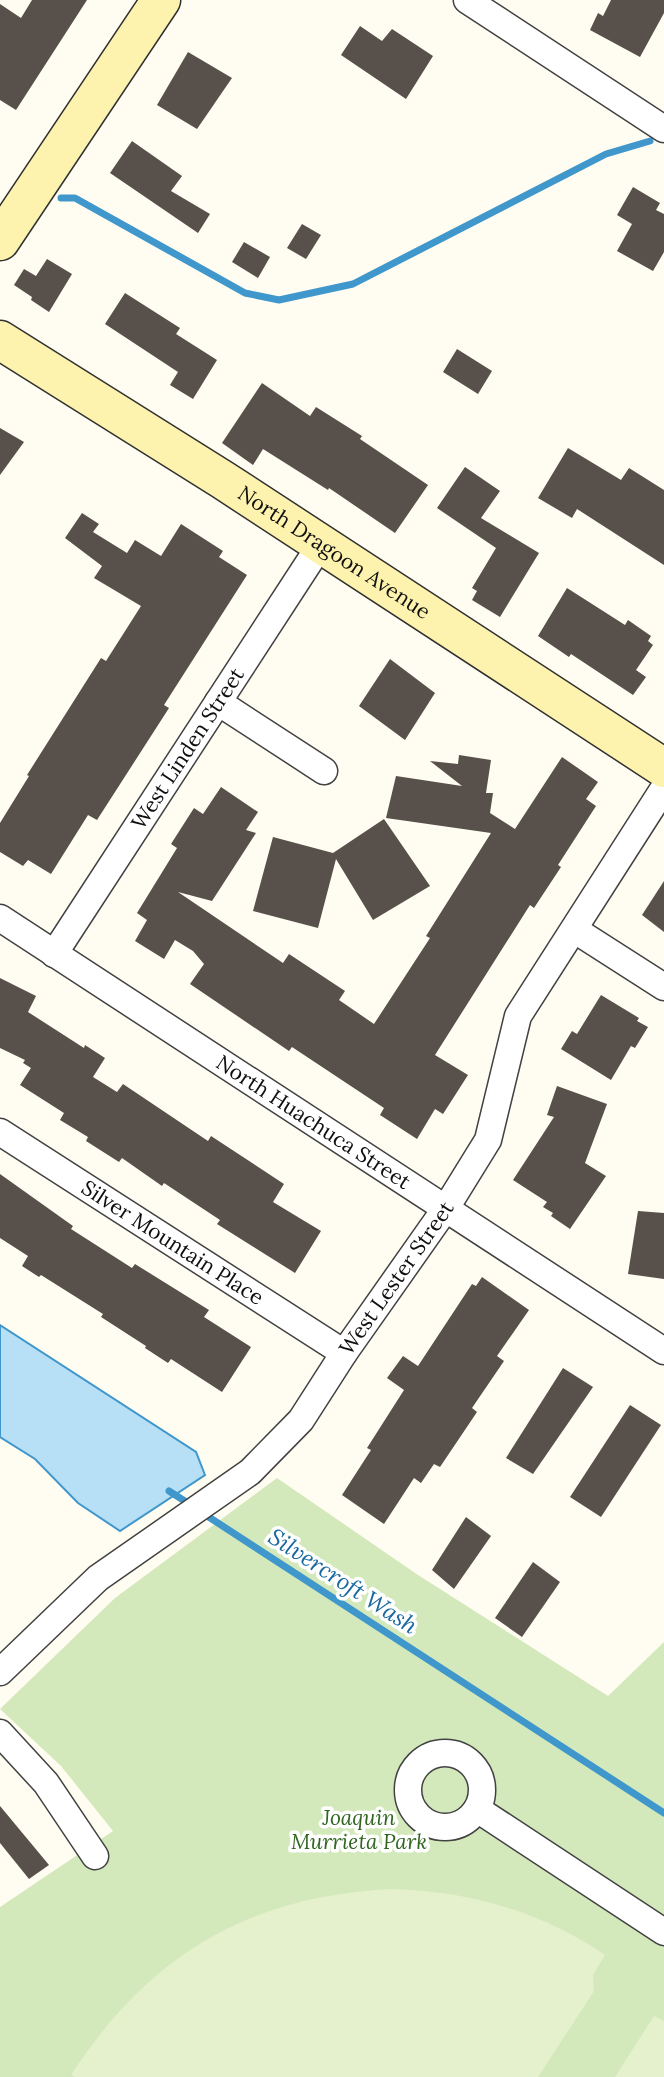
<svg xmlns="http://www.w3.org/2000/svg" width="664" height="2077" font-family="Lora,serif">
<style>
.green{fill:#d4e9bb}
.pitch{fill:#e5f0cd}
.water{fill:#b7dff5;stroke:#3f97cb;stroke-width:2}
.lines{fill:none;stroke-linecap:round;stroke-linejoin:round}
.stream{stroke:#3f97cb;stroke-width:7}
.building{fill:#58504b}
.street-casing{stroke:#424242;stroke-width:29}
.secondary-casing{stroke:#313131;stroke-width:41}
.street{stroke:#fff;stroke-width:26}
.secondary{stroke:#fdf3ae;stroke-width:38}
.labels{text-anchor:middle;stroke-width:7;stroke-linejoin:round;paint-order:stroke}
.street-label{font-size:21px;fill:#0f0f0f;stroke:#fff}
.park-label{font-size:21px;font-style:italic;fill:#306620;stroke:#fff}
.water-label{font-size:23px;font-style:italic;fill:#1968a0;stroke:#fff}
</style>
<rect width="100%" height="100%" fill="#fffcf1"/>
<!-- green -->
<path class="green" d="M 277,1478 L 418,1575 L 608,1696 L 664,1642 L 664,2077 L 0,2077 L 0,1907 L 113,1831 L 61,1766 L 0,1709 L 115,1598 Z"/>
<!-- pitch -->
<g class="pitch">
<path d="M 391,1889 C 469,1891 540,1911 605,1955 L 593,1975 L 594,1991 L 538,2077 L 75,2077 L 71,2075 C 149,1955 249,1896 391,1889 Z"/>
<path d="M 654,2016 L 664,2021 L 664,2077 L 615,2077 Z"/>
</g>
<!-- water -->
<path class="water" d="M 0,1325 L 196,1452 L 205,1475 L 120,1531 L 78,1503 L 35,1459 L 0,1437 Z"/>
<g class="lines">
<!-- stream -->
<g class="stream">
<path d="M 61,198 L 75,198 L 245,293 L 279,300 L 353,284 L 606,154 L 650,141"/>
<path d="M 169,1491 L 191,1505"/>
<path d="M 201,1512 L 664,1813"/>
</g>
</g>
<!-- building -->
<g class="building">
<path d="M 32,0 L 87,0 L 16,110 L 0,100 L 0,4 L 21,18 Z"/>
<path d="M 611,0 L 664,0 L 664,13 L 640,57 L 590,30 L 598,13 L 603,16 Z"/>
<path d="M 360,26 L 382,41 L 392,29 L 433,56 L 406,99 L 341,55 Z"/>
<path d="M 188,52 L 232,78 L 197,129 L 157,105 Z"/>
<path d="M 132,141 L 182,176 L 171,191 L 210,214 L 198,233 L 110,173 Z"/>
<path d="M 633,187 L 660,203 L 656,210 L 664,214 L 664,252 L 653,271 L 617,251 L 632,224 L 617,215 Z"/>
<path d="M 302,224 L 321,235 L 306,259 L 287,248 Z"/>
<path d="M 244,242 L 270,257 L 258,278 L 232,262 Z"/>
<path d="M 47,259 L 72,274 L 49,312 L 31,300 L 32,297 L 14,285 L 24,269 L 36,276 Z"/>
<path d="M 125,293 L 180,328 L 176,334 L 217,360 L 193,399 L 170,385 L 178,372 L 105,324 Z"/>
<path d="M 457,349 L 492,371 L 478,394 L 443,372 Z"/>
<path d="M 262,383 L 310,416 L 316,407 L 362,436 L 360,439 L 428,485 L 395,533 L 329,488 L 328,490 L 263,449 L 253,465 L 222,443 Z"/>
<path d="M 0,428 L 24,442 L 0,475 Z"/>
<path d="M 568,448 L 621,480 L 629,468 L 664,490 L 664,565 L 577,509 L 572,518 L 538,498 Z"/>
<path d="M 465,467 L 500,491 L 481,518 L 539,553 L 500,617 L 472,600 L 477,591 L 472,588 L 496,548 L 437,508 Z"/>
<path d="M 82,513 L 99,524 L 93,532 L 127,553 L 135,540 L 161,556 L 181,524 L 223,551 L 219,557 L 247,575 L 164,705 L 169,708 L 97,820 L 88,815 L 51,874 L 28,860 L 23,866 L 0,852 L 0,823 L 29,776 L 27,775 L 101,658 L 106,661 L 141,606 L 94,578 L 102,566 L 65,538 Z"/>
<path d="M 567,588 L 625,625 L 628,620 L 651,636 L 648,641 L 653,645 L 636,670 L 646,677 L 633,695 L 571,654 L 569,657 L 538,636 Z"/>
<path d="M 390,659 L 435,693 L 405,740 L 359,706 Z"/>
<path d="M 459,755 L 491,760 L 486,793 L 493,793 L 490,813 L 515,829 L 562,757 L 598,782 L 586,799 L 596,806 L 558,865 L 561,867 L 534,908 L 530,905 L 435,1055 L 468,1075 L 443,1114 L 435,1109 L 417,1139 L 380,1115 L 384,1108 L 292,1047 L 289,1051 L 190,984 L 204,964 L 193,951 L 175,940 L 164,959 L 135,941 L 147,920 L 137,913 L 177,848 L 171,844 L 194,808 L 203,814 L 221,787 L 258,812 L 246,830 L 256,833 L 212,901 L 178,892 L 283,963 L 289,954 L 345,991 L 339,1000 L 374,1024 L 430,938 L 426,936 L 491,833 L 386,818 L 396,776 L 462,786 L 430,761 L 458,764 Z"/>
<path d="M 384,819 L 430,886 L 373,920 L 336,859 L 318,928 L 253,911 L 273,837 L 333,853 Z"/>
<path d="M 664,881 L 664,932 L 642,915 Z"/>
<path d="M 0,978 L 36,996 L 28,1012 L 84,1048 L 85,1045 L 105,1058 L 93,1077 L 117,1092 L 123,1084 L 208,1141 L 211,1136 L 284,1184 L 273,1202 L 321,1231 L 295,1273 L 217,1224 L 220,1220 L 164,1183 L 162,1186 L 122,1158 L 119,1162 L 86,1141 L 88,1137 L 60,1120 L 64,1113 L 20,1085 L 31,1068 L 23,1063 L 25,1060 L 0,1048 Z"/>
<path d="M 601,995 L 639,1018 L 637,1021 L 648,1027 L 635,1048 L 631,1046 L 611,1080 L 561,1049 L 572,1031 L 577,1034 Z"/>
<path d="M 557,1086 L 607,1104 L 585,1163 L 606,1176 L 570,1229 L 551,1216 L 553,1213 L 543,1207 L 547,1202 L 513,1180 L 554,1117 L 547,1115 Z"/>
<path d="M 0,1174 L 73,1226 L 71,1229 L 132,1268 L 135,1264 L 209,1310 L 204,1317 L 251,1347 L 222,1392 L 171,1359 L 168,1363 L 145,1348 L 146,1346 L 101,1317 L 103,1314 L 41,1275 L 39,1277 L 22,1266 L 28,1256 L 0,1238 Z"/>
<path d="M 638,1211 L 664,1213 L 664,1279 L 628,1274 Z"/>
<path d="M 482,1277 L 529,1310 L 497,1356 L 504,1361 L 472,1408 L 477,1412 L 440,1467 L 434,1464 L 421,1483 L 414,1478 L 384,1524 L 342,1495 L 371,1450 L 367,1448 L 404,1390 L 387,1378 L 403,1356 L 418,1366 L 472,1284 L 476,1286 Z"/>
<path d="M 563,1368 L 593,1387 L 533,1474 L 506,1458 Z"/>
<path d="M 630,1405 L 661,1425 L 601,1517 L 570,1497 Z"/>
<path d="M 466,1517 L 491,1536 L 454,1589 L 432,1570 Z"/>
<path d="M 533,1562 L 560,1582 L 522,1637 L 495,1618 Z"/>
<path d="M 0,1806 L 49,1865 L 29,1879 L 0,1843 Z"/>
</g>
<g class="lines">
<!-- street casing -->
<g class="street-casing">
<g id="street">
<path d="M 467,0 L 664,129"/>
<path d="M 218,702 L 324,771"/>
<path id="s1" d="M 0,918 L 664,1351"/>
<path d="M 575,930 L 664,987"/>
<path id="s2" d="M 54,954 L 321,544"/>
<path id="s3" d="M 0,1132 L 344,1353"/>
<path id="s4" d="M 0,1672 L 98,1578 L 250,1472 L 301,1420 L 344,1353 L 446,1208 L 488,1140 L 518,1016 L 664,788"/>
<path d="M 0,1733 L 46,1783 L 95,1856"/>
<circle cx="445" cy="1790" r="37"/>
<path d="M 477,1809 L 664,1932"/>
</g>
</g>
<!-- secondary casing -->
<g class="secondary-casing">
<g id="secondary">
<path d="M 0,241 L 161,0"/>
<path id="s5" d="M 0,340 L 223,480 L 664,768"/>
</g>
</g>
<!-- street -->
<use href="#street" class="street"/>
<!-- secondary -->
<use href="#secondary" class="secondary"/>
</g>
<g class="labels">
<!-- street labels -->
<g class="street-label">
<text dy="7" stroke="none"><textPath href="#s5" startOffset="396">North Dragoon Avenue</textPath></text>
<text dy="7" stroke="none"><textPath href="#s2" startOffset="245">West Linden Street</textPath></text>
<text dy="7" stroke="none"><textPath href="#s1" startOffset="374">North Huachuca Street</textPath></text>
<text dy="7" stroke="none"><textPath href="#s3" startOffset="205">Silver Mountain Place</textPath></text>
<text dy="7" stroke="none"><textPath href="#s4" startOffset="565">West Lester Street</textPath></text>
</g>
<!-- park labels -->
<g class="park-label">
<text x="359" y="1825">Joaquin<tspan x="359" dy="24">Murrieta Park</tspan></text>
</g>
<!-- water labels -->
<g class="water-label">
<text transform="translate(343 1581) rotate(33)" y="8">Silvercroft Wash</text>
</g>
</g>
</svg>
